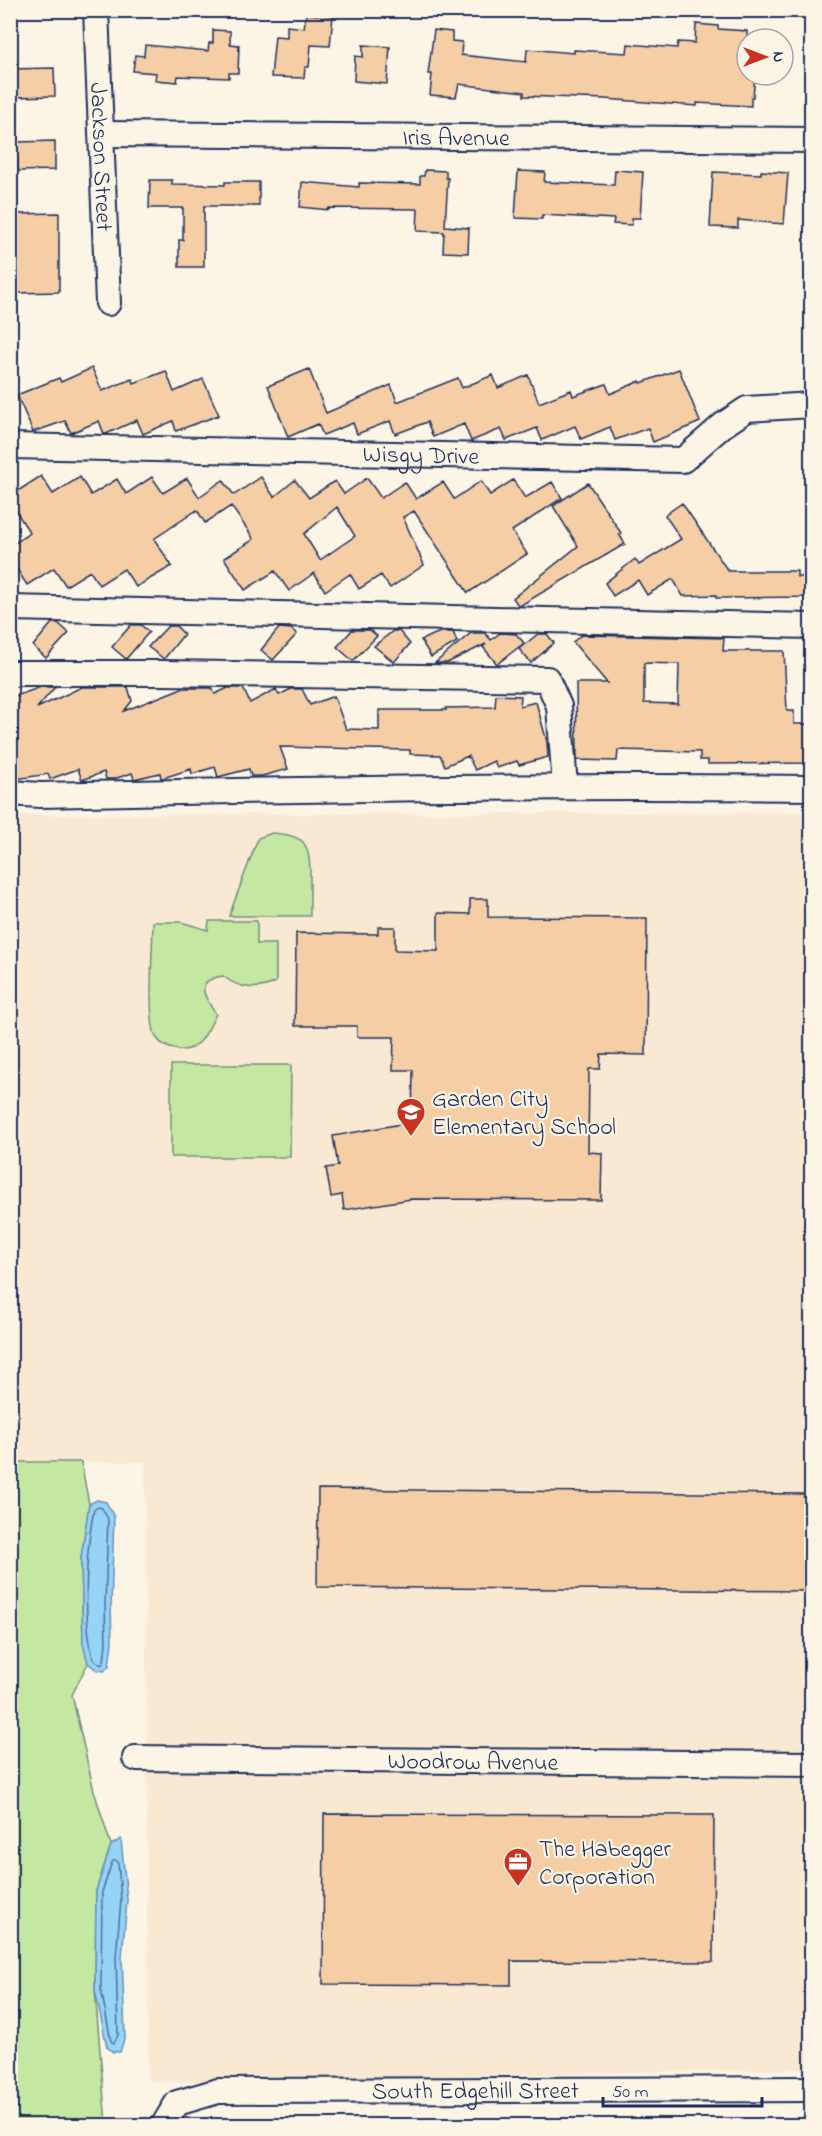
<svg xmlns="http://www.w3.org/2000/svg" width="822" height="2136" font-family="'Indie Flower',sans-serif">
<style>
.built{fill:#fae9d2}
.green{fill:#c4e8a2;stroke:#708c80;stroke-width:1.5}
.water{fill:#97d2f7;stroke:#6591ba;stroke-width:1.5}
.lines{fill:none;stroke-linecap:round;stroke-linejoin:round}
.shore{stroke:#4d709b;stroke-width:1.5}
.building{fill:#f6cea5;stroke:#1b2f5e;stroke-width:1.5;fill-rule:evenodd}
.minor-casing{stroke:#1b2f5e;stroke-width:28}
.minor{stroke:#fcf5e5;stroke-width:24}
.labels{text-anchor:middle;stroke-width:4.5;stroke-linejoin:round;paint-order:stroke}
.street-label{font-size:24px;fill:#1b2f5e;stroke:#fcf5e5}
.poi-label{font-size:24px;fill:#1b2f5e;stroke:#fcf5e5;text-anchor:start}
</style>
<rect width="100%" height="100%" fill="#fcf5e5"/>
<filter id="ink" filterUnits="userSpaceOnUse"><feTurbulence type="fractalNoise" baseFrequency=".0167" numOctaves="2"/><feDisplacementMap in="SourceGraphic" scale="12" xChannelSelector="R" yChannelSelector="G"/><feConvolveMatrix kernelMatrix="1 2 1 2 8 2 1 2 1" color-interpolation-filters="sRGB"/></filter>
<g filter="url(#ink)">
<!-- built -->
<path class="built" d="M 811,812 L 811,2069 L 148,2082 L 145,1462 L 11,1462 L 10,815 Z"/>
<!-- green -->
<g class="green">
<path d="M 272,833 C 304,835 310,842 310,874 C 310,888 310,902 310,916 L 229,916 L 258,838 Z"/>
<path d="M 209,921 L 257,921 L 257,944 L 276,944 L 276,982 C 258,991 239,989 223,976 C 193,980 204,997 216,1014 C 208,1029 201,1052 179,1050 C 170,1049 161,1045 156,1037 C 147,1021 153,944 153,922 L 181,922 L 208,930 Z"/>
<path d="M 171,1065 L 291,1065 L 290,1157 L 171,1157 Z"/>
<path d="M 10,1462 L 81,1462 L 89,1504 L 81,1558 L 83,1643 L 88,1663 L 72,1695 L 94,1791 L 111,1845 L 96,1891 L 95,1990 L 106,2124 L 96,2125 L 11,2125 Z"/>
</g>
<!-- water -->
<g class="water">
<path d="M 97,1500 L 106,1502 L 114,1517 L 111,1606 L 112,1642 L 109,1666 L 104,1671 L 97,1670 L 88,1663 L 83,1643 L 81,1558 L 89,1504 Z"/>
<path d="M 121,1839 L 127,1900 L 122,1957 L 125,2036 L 120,2052 L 113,2052 L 107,2047 L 95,1990 L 96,1891 L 111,1845 Z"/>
</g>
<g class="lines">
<!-- shore -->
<g class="shore">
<path d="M 98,1507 L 102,1508 L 108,1519 L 105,1605 L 106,1642 L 104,1662 L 101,1665 L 93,1659 C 83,1616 85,1553 94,1510 Z"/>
<path d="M 115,1860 L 118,1862 L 121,1900 L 116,1957 L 118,2035 L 114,2043 L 111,2041 L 101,1989 L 102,1892 L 112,1862 Z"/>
</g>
</g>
<!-- building -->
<g class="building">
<path d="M 306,14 L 333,16 L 330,46 L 311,45 L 309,67 L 305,67 L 304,78 L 271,77 L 275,36 L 287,37 L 287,26 L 304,28 Z"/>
<path d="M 696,24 L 718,26 L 718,29 L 747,31 L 747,75 L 755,75 L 753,97 L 751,97 L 751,106 L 697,103 L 697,106 L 605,99 L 524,96 L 524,92 L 459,84 L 456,97 L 430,95 L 432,74 L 428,74 L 434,30 L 452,32 L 452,41 L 462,42 L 461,55 L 526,62 L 527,49 L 574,53 L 574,50 L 627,53 L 628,44 L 677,48 L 678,42 L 695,43 Z"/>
<path d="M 213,30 L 230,31 L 230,44 L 239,45 L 238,73 L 229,73 L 229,78 L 178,76 L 177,82 L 155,80 L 156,73 L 133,71 L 135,55 L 144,56 L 145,45 L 208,51 L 209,43 L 213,43 Z"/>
<path d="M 363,45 L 390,47 L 387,84 L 354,81 L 355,56 L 363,57 Z"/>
<path d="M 54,68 L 55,96 L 13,97 L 11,94 L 11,69 Z"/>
<path d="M 55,141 L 55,170 L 18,171 L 17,142 Z"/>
<path d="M 425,170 L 446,171 L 446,178 L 448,178 L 445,226 L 469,228 L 468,253 L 443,252 L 444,232 L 417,231 L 418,209 L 329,208 L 329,210 L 300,207 L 302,182 L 359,187 L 359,183 L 420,184 L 420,176 L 424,176 Z"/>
<path d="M 615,170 L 643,172 L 640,218 L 632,218 L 632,225 L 613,224 L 614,219 L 542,215 L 542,219 L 515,218 L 518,171 L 545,172 L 544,182 L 614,185 Z"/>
<path d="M 761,171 L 788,173 L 784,224 L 738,220 L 738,228 L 710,227 L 713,172 L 761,174 Z"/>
<path d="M 150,180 L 172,180 L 172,184 L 225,185 L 225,182 L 259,182 L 259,206 L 204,206 L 204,267 L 179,267 L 179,240 L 183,240 L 183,208 L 149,208 Z"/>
<path d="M 59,213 L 59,292 L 17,293 L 17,214 Z"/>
<path d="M 92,368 L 102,391 L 132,379 L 134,383 L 166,371 L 174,392 L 203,379 L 219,415 L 176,431 L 173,421 L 143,434 L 137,420 L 106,434 L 104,434 L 99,421 L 71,433 L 65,421 L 33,432 L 17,395 L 59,378 L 61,382 Z"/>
<path d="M 309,369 L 326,413 L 391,385 L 397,402 L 458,378 L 462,388 L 493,375 L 498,388 L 528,375 L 539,403 L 571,390 L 573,396 L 606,384 L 610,394 L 640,381 L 641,383 L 679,369 L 700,422 L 653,442 L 648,428 L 615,440 L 610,427 L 581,439 L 575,426 L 542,440 L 537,428 L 506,440 L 501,429 L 471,441 L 464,424 L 433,437 L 427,422 L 395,434 L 390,421 L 357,434 L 353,423 L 323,435 L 318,424 L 288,437 L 268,386 Z"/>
<path d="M 41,476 L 53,494 L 80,477 L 91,495 L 117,479 L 126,494 L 152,477 L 163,493 L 187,478 L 199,497 L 223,480 L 234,495 L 261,477 L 274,497 L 295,480 L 309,498 L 335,481 L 344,494 L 367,478 L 381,498 L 405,482 L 416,499 L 443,482 L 454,499 L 481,481 L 490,495 L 513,480 L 525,498 L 552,482 L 562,498 L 512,531 L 527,554 L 468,593 L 414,511 L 403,517 L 424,565 L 390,588 L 381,575 L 359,589 L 350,574 L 325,591 L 314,573 L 289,591 L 275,571 L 245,590 L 224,558 L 253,540 L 252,536 L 231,506 L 205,523 L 197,510 L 154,539 L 172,566 L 136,587 L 124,569 L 99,585 L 90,571 L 66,586 L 54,568 L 27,585 L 10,559 L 10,546 L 30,533 L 10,502 L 10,496 ZM 337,507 L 355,536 L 320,560 L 304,534 Z"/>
<path d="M 588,483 L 621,533 L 619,534 L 625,544 L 521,605 L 518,605 L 513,598 L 578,546 L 553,506 Z"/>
<path d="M 682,503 L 728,571 L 797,571 L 797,577 L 812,577 L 812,597 L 716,598 L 716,595 L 683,596 L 673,579 L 647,595 L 638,580 L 613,596 L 605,583 L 635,559 L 639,565 L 681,539 L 665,515 Z"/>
<path d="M 52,623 L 58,623 L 69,633 L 46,658 L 33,646 Z"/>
<path d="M 131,625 L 141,625 L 149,632 L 126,659 L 112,647 Z"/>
<path d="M 168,626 L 176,626 L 184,634 L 164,659 L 148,647 Z"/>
<path d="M 279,628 L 291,629 L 297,634 L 273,660 L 261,650 Z"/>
<path d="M 352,630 L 370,630 L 377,636 L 353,661 L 337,647 Z"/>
<path d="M 393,631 L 399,631 L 410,644 L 394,662 L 374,646 Z"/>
<path d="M 440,632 L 453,632 L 457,642 L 431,657 L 421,640 Z"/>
<path d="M 471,633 L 485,633 L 491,640 L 500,633 L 516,634 L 524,643 L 497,664 L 483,647 L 486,644 L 447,663 L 435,663 Z"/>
<path d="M 538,634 L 547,634 L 554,643 L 531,663 L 519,649 Z"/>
<path d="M 581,635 L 724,638 L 723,651 L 784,651 L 787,711 L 794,711 L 794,724 L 812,724 L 812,763 L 708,764 L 708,760 L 700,760 L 700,752 L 618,750 L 617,761 L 577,760 L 576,683 L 607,683 L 573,642 ZM 644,663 L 679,664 L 678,704 L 644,703 Z"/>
<path d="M 41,687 L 55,687 L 37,708 L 82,687 L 128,687 L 132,701 L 124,711 L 182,688 L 212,688 L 215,694 L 228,688 L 243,688 L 250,703 L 276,689 L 279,695 L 291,689 L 302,689 L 310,705 L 334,696 L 346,729 L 379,730 L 379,710 L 446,710 L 446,708 L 495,707 L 496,695 L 521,696 L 520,706 L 536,702 L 547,742 L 548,757 L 519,765 L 517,761 L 497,768 L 494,761 L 475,770 L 468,756 L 445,766 L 440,755 L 410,754 L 410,750 L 280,747 L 288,769 L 262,776 L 251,776 L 249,769 L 218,777 L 215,767 L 192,774 L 191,769 L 163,778 L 161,778 L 160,773 L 134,779 L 132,773 L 114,779 L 106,779 L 104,772 L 82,780 L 78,769 L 50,779 L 48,774 L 16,779 L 10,756 L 10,732 L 18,730 L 10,709 L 10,698 Z"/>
<path d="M 470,899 L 488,899 L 488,917 L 647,918 L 646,1055 L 601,1054 L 600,1069 L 589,1069 L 588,1152 L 602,1153 L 601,1200 L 411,1199 L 344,1210 L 342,1195 L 331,1197 L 326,1168 L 338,1166 L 333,1136 L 412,1122 L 413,1070 L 393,1070 L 394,1037 L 357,1037 L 357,1026 L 295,1026 L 296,933 L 378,934 L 378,927 L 395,927 L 395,950 L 438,951 L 438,913 L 470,914 Z"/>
<path d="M 318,1489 L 804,1494 L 804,1591 L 317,1587 Z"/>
<path d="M 324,1814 L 714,1815 L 713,1962 L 511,1961 L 511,1985 L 323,1984 Z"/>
</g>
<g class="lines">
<!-- minor casing -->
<g class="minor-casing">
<g id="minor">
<path id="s1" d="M 96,10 L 108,303"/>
<path id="s2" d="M 102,134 L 812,140"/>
<path id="s3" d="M 10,446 L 683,460 L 723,425 L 747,409 L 812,405"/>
<path d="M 10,608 L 812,626"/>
<path d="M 10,675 L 16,673 L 163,673 L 547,679 L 559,706 L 565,787"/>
<path d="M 10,793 L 40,795 C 297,789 554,785 812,788"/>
<path id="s4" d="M 135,1758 L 812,1764"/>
<path id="s5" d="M 163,2126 L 177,2103 L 218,2091 L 812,2089"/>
</g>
</g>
<!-- minor -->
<use href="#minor" class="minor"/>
</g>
</g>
<!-- icons -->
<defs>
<g id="school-pin" transform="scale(1.5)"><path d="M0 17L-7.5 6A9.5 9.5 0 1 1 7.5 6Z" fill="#c8321e" stroke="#fcf5e5"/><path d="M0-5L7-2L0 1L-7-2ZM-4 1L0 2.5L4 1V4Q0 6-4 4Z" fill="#fff"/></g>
<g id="office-pin" transform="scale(1.5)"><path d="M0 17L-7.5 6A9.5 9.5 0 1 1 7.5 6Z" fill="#c8321e" stroke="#fcf5e5"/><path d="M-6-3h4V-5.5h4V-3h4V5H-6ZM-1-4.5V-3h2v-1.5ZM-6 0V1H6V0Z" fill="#fff"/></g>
</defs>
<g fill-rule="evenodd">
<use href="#school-pin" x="411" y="1112"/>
<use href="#office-pin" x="518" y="1862"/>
</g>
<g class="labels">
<!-- street labels -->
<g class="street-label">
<text dy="8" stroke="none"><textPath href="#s2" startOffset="354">Iris Avenue</textPath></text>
<text dy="8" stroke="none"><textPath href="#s1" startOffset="147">Jackson Street</textPath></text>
<text dy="8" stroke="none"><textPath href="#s3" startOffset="411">Wisgy Drive</textPath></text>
<text dy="8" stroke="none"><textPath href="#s4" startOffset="338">Woodrow Avenue</textPath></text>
<text dy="8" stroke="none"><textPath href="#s5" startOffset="327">South Edgehill Street</textPath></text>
</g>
<!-- poi labels -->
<g class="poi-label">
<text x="432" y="1106">Garden City<tspan x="432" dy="28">Elementary School</tspan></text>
<text x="539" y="1856">The Habegger<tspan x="539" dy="28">Corporation</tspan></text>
</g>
</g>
<!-- margin -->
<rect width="822" height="2136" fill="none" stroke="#fcf5e5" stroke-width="36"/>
<rect x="18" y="18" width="786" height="2100" fill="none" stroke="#1b2f5e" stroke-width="2" filter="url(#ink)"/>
<!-- north arrow -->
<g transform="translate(765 57) rotate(90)"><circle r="28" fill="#fcf5e5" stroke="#a2a6af" stroke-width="1.5"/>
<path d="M0-4.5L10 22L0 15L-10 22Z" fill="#c8321e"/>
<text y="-9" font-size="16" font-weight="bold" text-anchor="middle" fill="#1b2f5e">N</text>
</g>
<!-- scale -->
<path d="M603 2097v9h159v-9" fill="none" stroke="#1b2f5e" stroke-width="3"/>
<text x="612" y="2097" font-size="18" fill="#1b2f5e" stroke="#fcf5e5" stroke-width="4.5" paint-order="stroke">50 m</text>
</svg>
